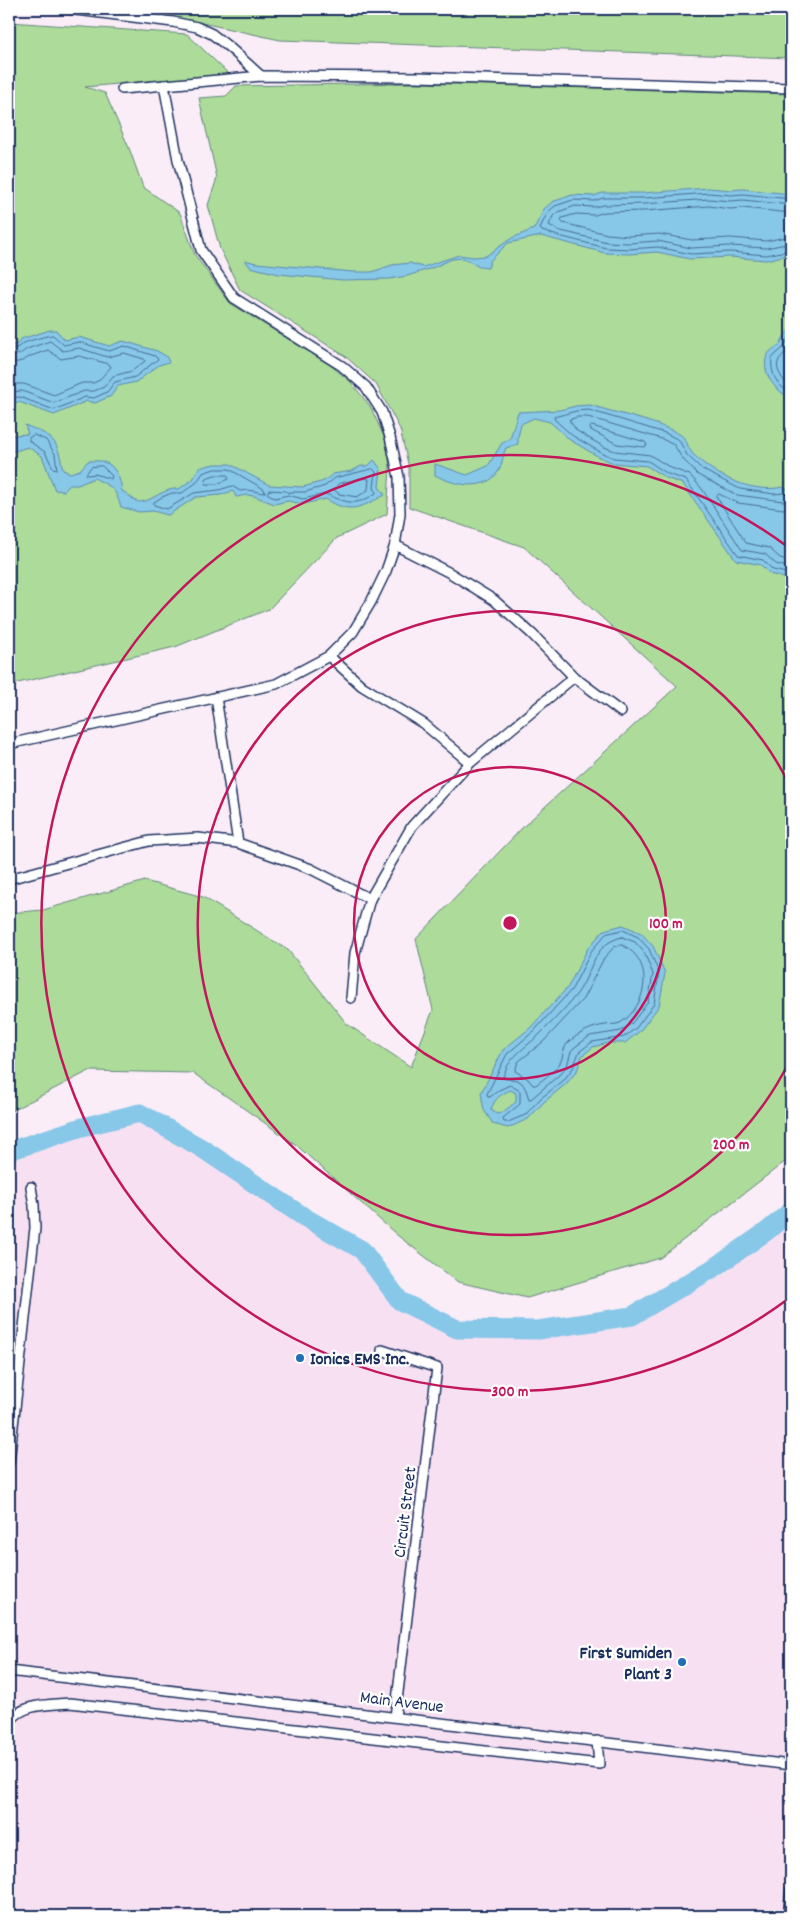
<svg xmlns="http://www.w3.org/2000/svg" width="800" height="1925" font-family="Dekko,sans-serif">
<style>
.built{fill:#f7e0f2}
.green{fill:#acdb9a;stroke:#64857c}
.water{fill:#87c7e8;stroke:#5c8ab1;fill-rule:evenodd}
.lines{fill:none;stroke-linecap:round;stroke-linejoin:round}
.shore{stroke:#466c95;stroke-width:1}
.river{stroke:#87c7e8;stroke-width:19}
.street-casing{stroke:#1b2f5e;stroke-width:12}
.street{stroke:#fff;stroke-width:9}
.ring{fill:none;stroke:#c2185b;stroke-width:2.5}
.poi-dot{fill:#1f6fb2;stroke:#fff;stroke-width:2}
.labels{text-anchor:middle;stroke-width:4.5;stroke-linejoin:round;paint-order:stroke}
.poi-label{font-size:18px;font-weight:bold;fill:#1b2f5e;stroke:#fff;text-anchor:start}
.street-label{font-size:18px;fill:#1b2f5e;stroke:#fff}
.centre{fill:#c2185b;stroke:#fff;stroke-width:2.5}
.ring-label{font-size:15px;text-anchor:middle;font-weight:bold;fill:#c2185b;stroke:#fff;stroke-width:4.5;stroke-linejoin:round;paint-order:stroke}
</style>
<rect width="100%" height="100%" fill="#faedf7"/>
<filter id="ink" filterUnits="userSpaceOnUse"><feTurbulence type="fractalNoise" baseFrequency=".02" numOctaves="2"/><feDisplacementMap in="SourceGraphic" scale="10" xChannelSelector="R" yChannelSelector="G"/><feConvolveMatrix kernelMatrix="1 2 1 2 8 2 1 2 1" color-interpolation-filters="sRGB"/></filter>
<g filter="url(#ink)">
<!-- built -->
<path class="built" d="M 140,1113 L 203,1149 L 304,1217 L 362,1250 L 400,1301 L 457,1329 L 538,1330 L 632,1316 L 717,1266 L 767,1231 L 791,1208 L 791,1916 L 9,1916 L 9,1158 Z"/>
<!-- green -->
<g class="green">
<path d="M 138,9 L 791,9 L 791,58 L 280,40 Z"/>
<path d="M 9,22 L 187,34 L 232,77 L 161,80 L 85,87 L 105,93 L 129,148 L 143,187 L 180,213 L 195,255 L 230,303 L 330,365 L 350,381 L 370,406 L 386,441 L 390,468 L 387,514 L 337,538 L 269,609 L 175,647 L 9,685 Z"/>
<path d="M 418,83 L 791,94 L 791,1157 L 660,1258 L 527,1298 L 458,1282 L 397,1235 L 295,1144 L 193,1073 L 89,1071 L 9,1112 L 9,913 L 43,910 L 145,881 L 203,897 L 288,950 L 347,1024 L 411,1067 L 433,1010 L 416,939 L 525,825 L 677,686 L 524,547 L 409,507 L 409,468 L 400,429 L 376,384 L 345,356 L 240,290 L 220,249 L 208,205 L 217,178 L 199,98 L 226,96 L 236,86 Z"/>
</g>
<!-- water -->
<g class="water">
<path d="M 709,188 L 731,190 L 743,189 L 791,194 L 791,254 L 766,260 L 730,257 L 690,259 L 657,252 L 629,254 L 605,253 L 541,236 L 508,243 L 490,261 L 488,268 L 479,267 L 464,258 L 452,259 L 432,268 L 407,276 L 389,279 L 343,280 L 279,274 L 250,267 L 245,260 L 256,263 L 353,272 L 372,272 L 392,265 L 410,263 L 423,267 L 459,255 L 473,257 L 486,256 L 512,238 L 534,229 L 544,209 L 552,202 L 572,195 L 594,196 L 602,193 L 643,193 Z"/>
<path d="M 791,329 L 791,397 C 777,394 760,372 767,356 C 769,351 775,348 779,345 C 783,340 785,333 791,329 Z"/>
<path d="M 50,330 L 56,330 L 65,340 L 79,337 L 109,346 L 123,341 L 157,351 L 166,356 L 169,362 L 159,365 L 136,382 L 118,386 L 111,396 L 95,403 L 87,401 L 54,415 L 19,402 L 9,403 L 9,346 L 17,344 L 21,339 Z"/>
<path d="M 590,405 C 615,413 660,422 681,435 C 687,439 688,449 693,454 C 715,476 752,494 783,487 L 791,492 L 791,580 L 770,574 L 761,565 L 736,560 L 683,484 L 666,478 L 647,466 L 613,463 L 599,457 L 570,440 L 550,422 L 534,418 L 521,424 L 518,437 L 518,444 L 506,448 C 502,455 503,464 499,470 C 487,493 453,485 435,475 L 435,464 L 467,475 L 488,466 L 502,443 L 510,439 L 518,412 L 560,410 L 576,406 Z"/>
<path d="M 25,425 C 54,437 57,438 63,470 L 70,473 L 80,470 L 88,461 C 93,461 100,460 104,462 C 116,465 121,481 122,491 C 127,493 132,499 136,501 C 148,506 162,487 179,489 L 193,479 L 199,468 L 214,464 L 230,464 L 269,485 L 303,487 L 324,481 L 333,474 L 352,471 L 361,466 L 368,466 L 374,460 L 381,469 L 379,487 L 385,495 C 361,507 351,515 326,499 L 303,504 L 288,501 L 274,504 L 254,496 L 247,495 L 236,497 L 233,491 L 220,495 L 196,497 L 168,515 L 153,511 L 139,512 L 121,507 C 114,486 113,488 94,478 L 78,485 L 70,485 L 64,491 L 55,490 L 42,456 L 28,447 L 15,451 L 9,451 L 9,434 L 14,435 L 28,434 Z"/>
<path d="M 623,925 L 641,933 L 653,946 L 665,973 L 659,1006 L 640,1031 L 625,1043 L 608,1043 L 593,1047 L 582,1056 L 577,1071 L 566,1084 L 544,1102 L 528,1119 L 508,1128 L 493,1124 L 484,1110 L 481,1093 L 503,1050 L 530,1028 L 568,987 L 588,948 L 604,930 ZM 510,1090 L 516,1093 L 516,1102 L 503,1112 L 497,1114 L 491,1110 C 494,1099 500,1095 510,1090 Z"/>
</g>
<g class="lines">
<!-- shore -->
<g class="shore">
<path d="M 791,199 L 743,194 L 731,195 L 709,193 L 644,198 L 603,198 L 594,201 L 573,200 L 555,206 L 548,212 L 540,228 L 542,231 L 555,235 L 606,248 L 629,249 L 658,247 L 691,254 L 730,252 L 766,255 L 791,250"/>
<path d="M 791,205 L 743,200 L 730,201 L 709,199 L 644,204 L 604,205 L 594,207 L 575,206 L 558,212 L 553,216 L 549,225 L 557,230 L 607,242 L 629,243 L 658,241 L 691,248 L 730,246 L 766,248 L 791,243"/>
<path d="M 791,213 L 743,208 L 730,209 L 709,206 L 644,211 L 605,212 L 595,215 L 576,214 L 562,218 L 561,221 L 563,223 L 607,234 L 629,236 L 659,234 L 692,240 L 731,238 L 766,241 L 791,236"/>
<path d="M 791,335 L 783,348 L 772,358 C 770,372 777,388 791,392"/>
<path d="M 791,346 C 788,351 780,356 778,362 C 775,370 784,383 791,386"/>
<path d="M 9,350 C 16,349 18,347 24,343 C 28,341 49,335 53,335 L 64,345 L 79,342 L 109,351 L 124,346 L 155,356 L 158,359 L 135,377 L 115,382 L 107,392 L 94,398 L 85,397 L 54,410 L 20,397 L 9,398"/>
<path d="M 9,357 L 20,354 L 27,349 L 50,341 L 63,351 L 79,348 L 107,357 L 124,353 L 144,359 L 145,361 L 132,371 L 113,376 L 104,387 L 94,391 L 84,391 L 54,403 L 22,391 L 9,392"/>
<path d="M 9,364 L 22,361 L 31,356 L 48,350 L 61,359 L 79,356 L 109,364 L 111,367 L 98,381 L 93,383 L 82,383 L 54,395 L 24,384 L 9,384"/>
<path d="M 592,426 L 645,442 L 647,445 L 644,447 L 617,444 L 591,430 L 590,428 Z"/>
<path d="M 34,435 L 46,440 L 55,454 L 57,469 L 53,468 L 45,452 L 29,441 L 29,438 Z"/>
<path d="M 102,466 L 112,476 L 111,479 L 95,474 L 88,475 L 86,474 L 91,467 Z"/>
<path d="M 215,469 L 229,469 L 264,489 L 265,492 L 263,493 L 248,490 L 240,491 L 232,486 L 219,490 L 194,493 L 167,509 L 154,505 L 154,502 L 162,497 L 172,493 L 182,493 L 196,483 L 203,473 Z"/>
<path d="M 373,469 L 376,472 L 374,487 L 376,493 C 356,507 347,503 326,494 L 303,499 L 288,495 L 275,498 L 267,493 L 269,490 L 286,491 L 288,493 L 290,492 L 305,492 L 325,486 L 335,478 Z"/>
<path d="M 215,475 L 227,475 L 229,479 L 217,484 L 205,484 L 207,478 Z"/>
<path d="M 363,478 L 369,479 L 368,490 L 357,497 L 339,494 L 334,490 L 338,484 Z"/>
<path d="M 791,496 L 783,493 L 774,494 L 740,489 L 703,470 L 687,455 L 679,440 L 665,433 L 589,410 L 576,411 L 554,417 L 555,420 L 573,436 L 602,453 L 614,458 L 648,461 L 668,474 L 686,480 L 738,555 L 763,560 L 773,570 L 791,574"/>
<path d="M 791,502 L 737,495 L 698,475 L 682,458 L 674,445 L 662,439 L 588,417 L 577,417 L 569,420 L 577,431 L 604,447 L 615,451 L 650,455 L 671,468 L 690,475 L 702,489 L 742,550 L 765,554 L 776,564 L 791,568"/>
<path d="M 791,510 L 738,503 L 719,494 L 716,496 L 746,543 L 769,548 L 780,558 L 791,561"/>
<path d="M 623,930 L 638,937 L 649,949 L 659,973 L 654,1004 L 636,1028 L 624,1037 L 592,1042 L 579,1052 L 573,1068 L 563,1081 L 541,1098 L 525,1115 L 508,1122 L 504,1122 L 503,1118 L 520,1104 L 520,1091 L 510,1085 L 499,1090 L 490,1097 L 488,1097 L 487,1094 L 507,1054 L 534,1031 L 572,989 L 592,950 L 606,934 Z"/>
<path d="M 622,937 L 635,942 L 644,952 L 653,974 L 648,1002 L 632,1023 L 621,1031 L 590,1036 L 575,1047 L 571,1051 L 567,1066 L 558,1076 L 531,1099 L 529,1099 C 526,1090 524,1079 511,1079 C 508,1079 505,1079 503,1078 C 507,1058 525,1048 539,1035 C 552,1022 565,1009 576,995 C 593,974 591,944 622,937 Z"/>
<path d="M 622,945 C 655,960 648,1006 620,1023 C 615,1025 610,1024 605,1025 C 591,1027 581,1032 570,1041 C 563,1046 564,1053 561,1061 C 556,1071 544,1078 536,1085 L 533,1085 L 527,1078 L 515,1071 L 518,1062 L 544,1041 L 583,999 L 604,958 L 614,947 Z"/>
</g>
<!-- river -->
<path class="river" d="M 9,1151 L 82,1127 L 140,1113 L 203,1149 L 304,1217 L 362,1250 L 400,1301 L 457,1329 L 538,1330 L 632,1316 L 717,1266 L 767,1231 L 791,1211"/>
<!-- street casing -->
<g class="street-casing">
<g id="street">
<path d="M 69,9 L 173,22 L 197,27 L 212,34 L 230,48 L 261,76"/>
<path d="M 122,89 L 261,76 L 417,77 L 791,88"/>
<path d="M 395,545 L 450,573 L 494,600 L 532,634 L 574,677 L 621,712"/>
<path d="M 329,656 L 362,686 L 424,724 L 470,763"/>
<path d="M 216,697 L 238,843"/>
<path d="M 9,744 L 276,684 L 329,656 L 353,632 L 371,602 L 386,571 L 395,545 L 400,514 L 399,477 L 390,437 L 382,412 L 366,387 L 342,366 L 234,298 L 201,250 L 178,160 L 164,85"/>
<path d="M 9,879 L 149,841 L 198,838 L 238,843 L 311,869 L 370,899"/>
<path d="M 351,998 L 355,953 L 370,899 L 412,826 L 470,763 L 574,677"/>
<path d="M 382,1350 L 437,1368 L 395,1717"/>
<path d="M 9,1462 L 35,1228 L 34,1205 L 31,1187"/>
<path d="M 9,1671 L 791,1765"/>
<path d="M 9,1723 C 20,1703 50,1705 70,1703 L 599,1764 L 597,1741"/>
<path d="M 788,1916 L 791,1890"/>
</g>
</g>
<!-- street -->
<use href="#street" class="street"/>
</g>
</g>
<!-- distance rings -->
<g class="ring">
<circle cx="510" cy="923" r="156"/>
<path d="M790 1060A312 312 0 1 1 790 786"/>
<path d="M788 1299A468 468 0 1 1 788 547"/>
</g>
<!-- markers -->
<g class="poi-dot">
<circle cx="300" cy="1358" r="5"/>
<circle cx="682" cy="1662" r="5"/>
</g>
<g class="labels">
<!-- poi labels -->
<g class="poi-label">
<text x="310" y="1364">Ionics EMS Inc.</text>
<text x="672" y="1658" text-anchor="end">First Sumiden<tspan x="672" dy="21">Plant 3</tspan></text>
</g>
<!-- street labels -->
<g class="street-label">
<text transform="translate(404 1512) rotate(-83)" y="6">Circuit Street</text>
<text transform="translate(402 1701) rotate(7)" y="6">Main Avenue</text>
</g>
</g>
<circle cx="510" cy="923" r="8" class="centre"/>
<g class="ring-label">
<text x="666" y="928">100 m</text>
<text x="731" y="1149">200 m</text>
<text x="510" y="1396">300 m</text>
</g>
<!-- margin -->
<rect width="800" height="1925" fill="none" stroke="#fff" stroke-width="30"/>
<rect x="15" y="15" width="770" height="1895" fill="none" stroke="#1b2f5e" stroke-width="2" filter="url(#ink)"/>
</svg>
